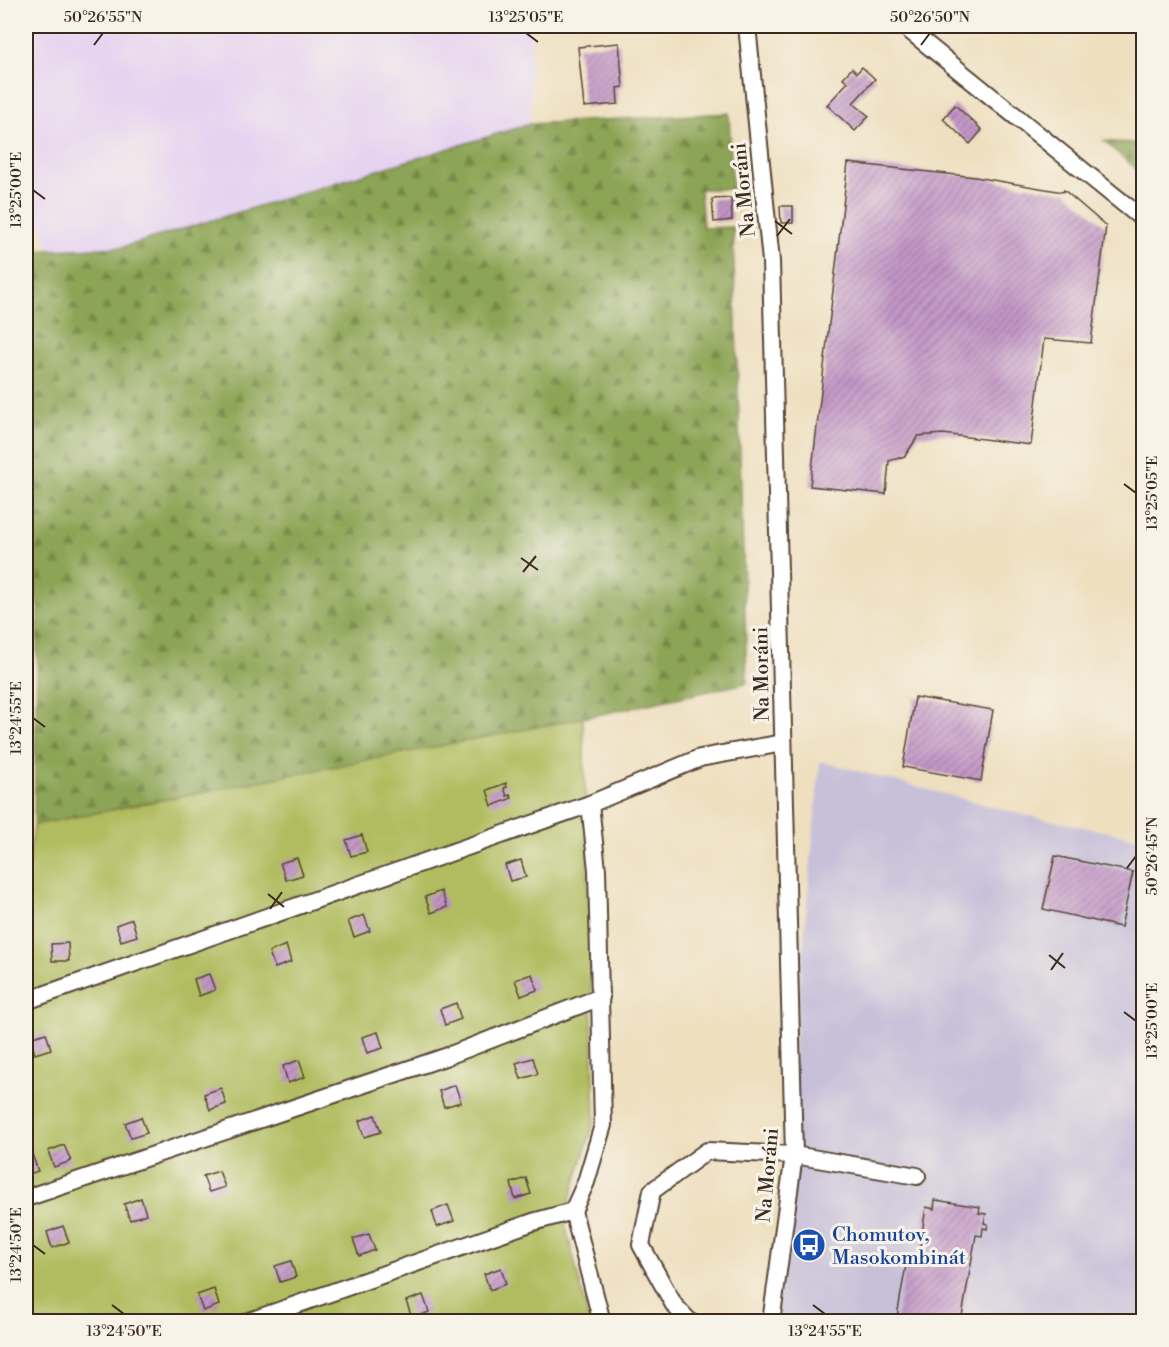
<svg xmlns="http://www.w3.org/2000/svg" width="1169" height="1347" font-family="'Libre Bodoni',serif">
<style>
.built{fill:#e5d3f1}
.industrial{fill:#c7c0d9}
.forest{fill:url(#forest-firs);stroke:#64673a;stroke-width:1.5}
.garden{fill:#b0bc5e;stroke:#76733e;stroke-width:1.5}
.building{fill:url(#building-hatch)}
.lines{fill:none;stroke-linecap:round;stroke-linejoin:round}
.lane-casing{stroke:#564536;stroke-width:20}
.lane{stroke:#fff;stroke-width:16}
.ticks{fill:none;stroke:#3b2a1e;stroke-width:2}
.labels{text-anchor:middle;stroke-width:6;stroke-linejoin:round;paint-order:stroke}
.street-label{font-size:20px;fill:#3b2a1e;stroke:#f7f3e8}
.transit-label{font-size:20px;fill:#164399;stroke:#f7f3e8;text-anchor:start}
.neatline{fill:none;stroke:#3b2a1e;stroke-width:2}
.ticks-label{font-size:15px;text-anchor:middle;fill:#3b2a1e}
</style>
<defs>
<pattern id="forest-firs" width="22" height="20" patternUnits="userSpaceOnUse" patternTransform="scale(1.5)"><rect width="22" height="20" fill="#8ca455"/><path d="M5 1l3.5 6h-7zM16 11l3.5 6h-7z" fill="#748646"/></pattern>
<pattern id="building-hatch" width="6" height="6" patternUnits="userSpaceOnUse" patternTransform="scale(1.5)"><rect width="6" height="6" fill="#c295c6"/><path d="M-1 1l2-2M0 6l6-6M5 7l2-2" fill="none" stroke="#9f7aa0"/></pattern>
</defs>
<rect width="100%" height="100%" fill="#f7f3e8"/>
<filter id="ink" filterUnits="userSpaceOnUse"><feTurbulence type="fractalNoise" baseFrequency=".0167" numOctaves="2"/><feDisplacementMap in="SourceGraphic" scale="12" xChannelSelector="R" yChannelSelector="G"/><feConvolveMatrix kernelMatrix="1 2 1 2 8 2 1 2 1" color-interpolation-filters="sRGB"/></filter>
<filter id="wash" filterUnits="userSpaceOnUse"><feTurbulence type="fractalNoise" baseFrequency=".008" numOctaves="4" result="noise"/><feDisplacementMap in="SourceGraphic" scale="24" xChannelSelector="R" yChannelSelector="G"/><feGaussianBlur stdDeviation="1.35" result="paint"/><feColorMatrix in="noise" values="0 0 0 0 0 0 0 0 0 0 0 0 0 0 0 0 0 1.4 0 .05"/><feComposite in="paint" operator="in"/></filter>
<g filter="url(#wash)">
<rect width="100%" height="100%" fill="#eedfbf"/>
<!-- built -->
<path class="built" d="M 26,26 L 531,26 L 530,124 L 123,247 L 50,250 L 26,187 Z"/>
<!-- industrial -->
<path class="industrial" d="M 820,761 L 1024,815 L 1143,839 L 1143,1321 L 769,1322 Z"/>
<!-- forest -->
<g class="forest">
<path d="M 729,113 L 732,189 L 700,189 L 703,228 L 733,227 L 747,683 L 583,718 L 34,825 L 38,606 L 26,526 L 26,251 L 123,247 L 530,124 Z"/>
<path d="M 1104,141 L 1143,144 L 1143,175 Z"/>
</g>
<!-- garden -->
<path class="garden" d="M 583,718 L 595,1119 L 564,1219 L 589,1321 L 26,1322 L 26,880 L 34,825 Z"/>
<g id="blocks">
<!-- building -->
<g class="building">
<path d="M 619,43 L 623,87 L 617,88 L 618,104 L 584,107 L 578,47 Z"/>
<path d="M 862,67 L 875,79 L 853,103 L 869,116 L 855,131 L 827,105 L 848,82 L 843,78 L 852,68 L 857,73 Z"/>
<path d="M 955,105 L 982,130 L 970,144 L 943,119 Z"/>
<path d="M 848,163 L 975,177 L 1063,192 L 1064,190 L 1106,226 L 1091,343 L 1044,339 L 1031,445 L 943,434 L 918,436 L 905,456 L 889,461 L 886,494 L 810,486 Z"/>
<path d="M 731,198 L 732,220 L 714,222 L 712,199 Z"/>
<path d="M 780,206 L 793,206 L 793,223 L 781,223 Z"/>
<path d="M 915,697 L 993,710 L 981,781 L 903,767 Z"/>
<path d="M 506,783 L 507,787 L 504,788 L 507,796 L 510,795 L 512,798 L 492,806 L 487,790 Z"/>
<path d="M 362,835 L 367,852 L 351,856 L 346,840 Z"/>
<path d="M 1055,856 L 1133,872 L 1121,927 L 1043,909 Z"/>
<path d="M 297,858 L 303,875 L 286,880 L 280,863 Z"/>
<path d="M 521,860 L 526,877 L 510,881 L 505,865 Z"/>
<path d="M 441,891 L 447,907 L 431,913 L 425,897 Z"/>
<path d="M 364,915 L 370,931 L 354,937 L 348,921 Z"/>
<path d="M 132,919 L 137,936 L 121,941 L 116,925 Z"/>
<path d="M 68,943 L 69,961 L 52,961 L 51,944 Z"/>
<path d="M 286,945 L 291,962 L 275,968 L 269,952 Z"/>
<path d="M 209,974 L 215,990 L 199,996 L 194,979 Z"/>
<path d="M 532,974 L 537,990 L 521,996 L 515,980 Z"/>
<path d="M 456,1003 L 461,1019 L 445,1025 L 440,1009 Z"/>
<path d="M 378,1032 L 383,1048 L 367,1053 L 362,1037 Z"/>
<path d="M 46,1033 L 51,1049 L 35,1054 L 30,1038 Z"/>
<path d="M 533,1058 L 538,1074 L 521,1079 L 516,1063 Z"/>
<path d="M 299,1060 L 305,1077 L 288,1083 L 283,1066 Z"/>
<path d="M 455,1085 L 461,1102 L 444,1107 L 439,1091 Z"/>
<path d="M 221,1088 L 226,1104 L 210,1110 L 204,1094 Z"/>
<path d="M 375,1115 L 381,1132 L 364,1137 L 359,1121 Z"/>
<path d="M 141,1117 L 147,1133 L 131,1138 L 125,1123 Z"/>
<path d="M 64,1145 L 71,1161 L 54,1167 L 48,1151 Z"/>
<path d="M 32,1154 L 38,1171 L 26,1175 L 26,1156 Z"/>
<path d="M 219,1171 L 225,1187 L 209,1192 L 203,1176 Z"/>
<path d="M 526,1178 L 531,1194 L 515,1199 L 511,1183 Z"/>
<path d="M 141,1198 L 146,1214 L 130,1220 L 124,1204 Z"/>
<path d="M 935,1200 L 980,1207 L 979,1213 L 986,1214 L 984,1223 L 988,1224 L 987,1229 L 983,1228 L 982,1236 L 976,1235 L 961,1322 L 896,1322 L 907,1259 L 918,1260 L 926,1207 L 934,1209 Z"/>
<path d="M 448,1205 L 454,1221 L 437,1227 L 432,1211 Z"/>
<path d="M 63,1226 L 69,1242 L 52,1248 L 47,1232 Z"/>
<path d="M 369,1234 L 375,1250 L 359,1256 L 353,1239 Z"/>
<path d="M 291,1261 L 296,1277 L 280,1282 L 275,1266 Z"/>
<path d="M 501,1268 L 506,1284 L 490,1290 L 484,1274 Z"/>
<path d="M 214,1289 L 219,1305 L 203,1311 L 197,1295 Z"/>
<path d="M 423,1295 L 429,1312 L 412,1318 L 406,1301 Z"/>
</g>
</g>
</g>
<g filter="url(#ink)">
<use href="#blocks" fill-opacity="0" stroke="#564536" stroke-width="1.5"/>
<g class="lines">
<!-- lane casing -->
<g class="lane-casing">
<g id="lane">
<path d="M 747,26 L 771,261 L 794,1155 L 771,1322"/>
<path d="M 904,26 L 1144,220"/>
<path d="M 590,804 L 700,758 L 783,743"/>
<path d="M 26,1001 L 590,804 L 597,870 L 603,1125 L 586,1182 L 573,1211 L 602,1322"/>
<path d="M 26,1198 L 445,1057 L 601,997"/>
<path d="M 247,1322 L 533,1222 L 573,1211"/>
<path d="M 690,1322 L 674,1305 L 641,1245 L 652,1191 L 707,1151 L 794,1155 L 917,1176"/>
</g>
</g>
<!-- lane -->
<use href="#lane" class="lane"/>
</g>
</g>
<!-- ticks -->
<path class="ticks" d="M 526,33 L 538,42M 94,45 L 103,33M 921,45 L 930,33M 33,190 L 45,199M 775,221 L 792,234M 777,236 L 790,219M 1124,484 L 1136,493M 521,558 L 538,570M 523,572 L 536,556M 33,718 L 45,727M 1127,868 L 1136,856M 268,894 L 284,907M 270,909 L 282,892M 1049,955 L 1065,968M 1051,970 L 1063,953M 1124,1012 L 1136,1021M 33,1245 L 45,1254M 112,1305 L 124,1314M 813,1305 L 825,1314"/>
<!-- icons -->
<defs>
<g id="bus-disc" transform="scale(1.725)"><circle r="9.5" fill="#1a4fb4" stroke="#f7f3e8"/><path d="M-5-6H5V4H4V6H2V4H-2V6H-4V4H-5ZM-3.5-4V0h7V-4ZM-3.5 1.2v1.5H-2V1.2ZM2 1.2v1.5H3.5V1.2Z" fill="#fff"/></g>
</defs>
<g fill-rule="evenodd">
<use href="#bus-disc" x="809" y="1245"/>
</g>
<g class="labels">
<!-- street labels -->
<g class="street-label">
<text transform="translate(743 190) rotate(-96)" y="7">Na Moráni</text>
<text transform="translate(761 674) rotate(-91)" y="7">Na Moráni</text>
<text transform="translate(767 1175) rotate(-85)" y="7">Na Moráni</text>
</g>
<!-- transit labels -->
<g class="transit-label">
<text x="832" y="1241">Chomutov,<tspan x="832" dy="23">Masokombinát</tspan></text>
</g>
</g>
<!-- margin -->
<rect width="1169" height="1347" fill="none" stroke="#f7f3e8" stroke-width="66"/>
<rect x="33" y="33" width="1103" height="1281" class="neatline"/>
<g class="ticks-label">
<text x="103" y="22">50°26'55"N</text>
<text x="526" y="22">13°25'05"E</text>
<text x="930" y="22">50°26'50"N</text>
<text transform="translate(16 190) rotate(-90)" y="5">13°25'00"E</text>
<text transform="translate(1152 493) rotate(-90)" y="5">13°25'05"E</text>
<text transform="translate(16 718) rotate(-90)" y="5">13°24'55"E</text>
<text transform="translate(1152 856) rotate(-90)" y="5">50°26'45"N</text>
<text transform="translate(1152 1021) rotate(-90)" y="5">13°25'00"E</text>
<text transform="translate(16 1245) rotate(-90)" y="5">13°24'50"E</text>
<text x="124" y="1336">13°24'50"E</text>
<text x="825" y="1336">13°24'55"E</text>
</g>
</svg>
